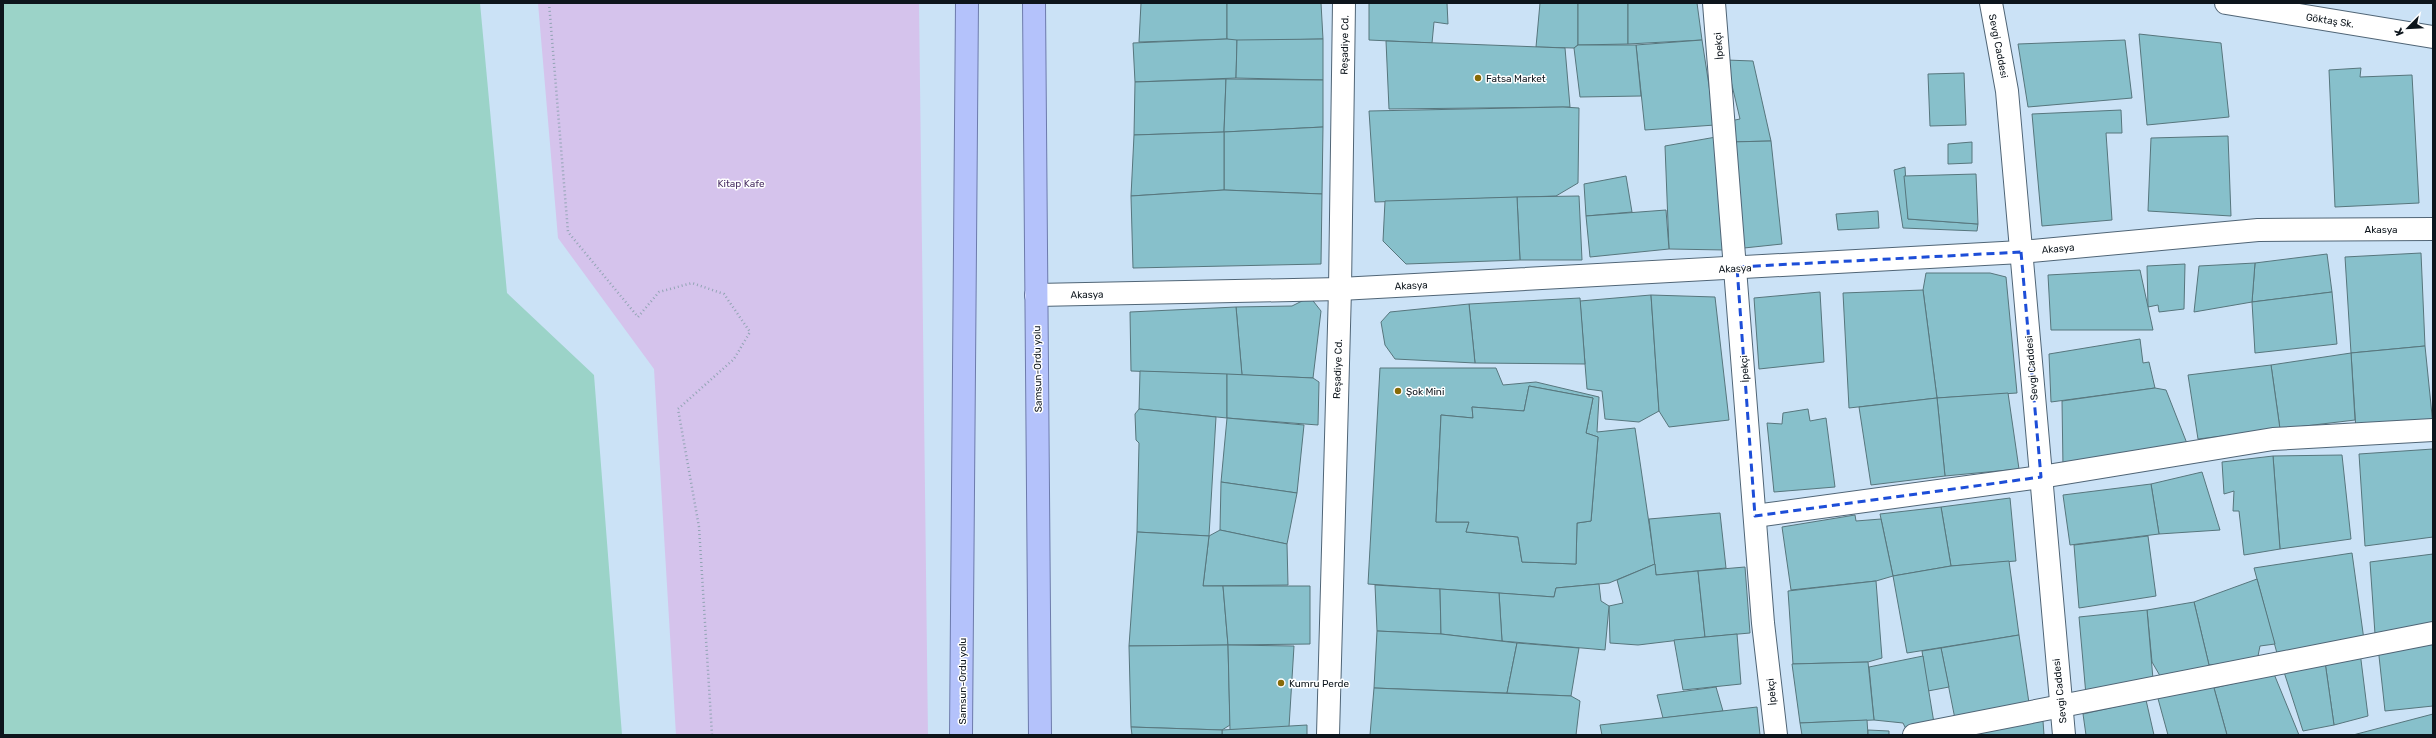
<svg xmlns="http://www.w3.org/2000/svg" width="2436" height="738" font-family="Rubik,sans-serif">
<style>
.green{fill:#d5c3ec}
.water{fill:#9bd3c8}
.building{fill:#87c0cb;stroke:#57767d;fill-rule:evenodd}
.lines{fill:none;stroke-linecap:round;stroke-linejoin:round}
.minor-casing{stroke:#506576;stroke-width:24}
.trunk-casing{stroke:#6d7bac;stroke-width:24}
.path{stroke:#92a4b4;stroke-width:2.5;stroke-dasharray:1 3;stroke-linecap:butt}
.minor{stroke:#fff;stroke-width:22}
.trunk{stroke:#b4c2fb;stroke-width:22}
.marked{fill:none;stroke:#1d4ed8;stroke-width:3;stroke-dasharray:8 5;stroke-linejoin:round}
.poi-dot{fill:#886a07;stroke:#fff;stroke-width:1.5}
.labels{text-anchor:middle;stroke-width:3;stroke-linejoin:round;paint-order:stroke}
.street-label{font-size:10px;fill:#0d151c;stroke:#fff}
.poi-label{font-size:10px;fill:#0d151c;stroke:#fff;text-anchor:start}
.park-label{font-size:10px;fill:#4a3064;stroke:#fff}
</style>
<rect width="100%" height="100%" fill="#cbe2f6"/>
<!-- green -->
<path class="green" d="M 538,3 L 919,3 L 928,735 L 676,735 L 654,369 L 558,238 Z"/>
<!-- water -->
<path class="water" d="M 3,3 L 480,3 L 507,293 L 594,375 L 622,735 L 3,735 Z"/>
<!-- building -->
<g class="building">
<path d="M 1141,3 L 1227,3 L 1227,39 L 1139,42 Z"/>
<path d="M 1227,3 L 1321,3 L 1323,39 L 1234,41 L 1227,39 Z"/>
<path d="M 1369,3 L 1447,3 L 1448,24 L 1434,22 L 1432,43 L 1369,40 Z"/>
<path d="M 1540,3 L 1578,3 L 1578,45 L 1574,48 L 1536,47 Z"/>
<path d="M 1578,3 L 1628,3 L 1628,44 L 1578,45 Z"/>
<path d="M 1628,3 L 1697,3 L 1702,40 L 1628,44 Z"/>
<path d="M 2139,34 L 2221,43 L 2229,117 L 2147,125 Z"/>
<path d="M 1227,39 L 1237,40 L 1236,78 L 1135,82 L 1133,43 Z"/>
<path d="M 1323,39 L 1323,80 L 1236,78 L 1237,40 Z"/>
<path d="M 1702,40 L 1715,125 L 1645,130 L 1636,45 Z"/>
<path d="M 2125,40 L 2132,98 L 2028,107 L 2018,44 Z"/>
<path d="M 1386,41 L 1565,48 L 1570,107 L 1389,109 Z"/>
<path d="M 1578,45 L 1636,45 L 1641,96 L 1580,97 L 1574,48 Z"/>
<path d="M 1726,60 L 1753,61 L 1771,141 L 1729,142 L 1730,121 L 1740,119 Z"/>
<path d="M 2361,68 L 2360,77 L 2412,75 L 2419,203 L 2335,207 L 2329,70 Z"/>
<path d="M 1964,73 L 1966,125 L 1930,126 L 1928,74 Z"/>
<path d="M 1226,79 L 1224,132 L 1134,135 L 1135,82 Z"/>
<path d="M 1226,79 L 1323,80 L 1323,127 L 1224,132 Z"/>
<path d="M 1563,107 L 1579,108 L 1578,183 L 1556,196 L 1375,202 L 1369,111 Z"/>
<path d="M 2121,110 L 2122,133 L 2106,133 L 2112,220 L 2042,226 L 2032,114 Z"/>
<path d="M 1323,127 L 1322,194 L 1224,190 L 1224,132 Z"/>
<path d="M 1224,132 L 1224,190 L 1131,196 L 1134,135 Z"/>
<path d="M 2228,136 L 2231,216 L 2148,211 L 2151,138 Z"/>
<path d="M 1716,137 L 1725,250 L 1669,249 L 1665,146 Z"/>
<path d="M 1771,141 L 1782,244 L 1744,248 L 1729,142 Z"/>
<path d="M 1972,142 L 1972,163 L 1948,164 L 1948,144 Z"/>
<path d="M 1905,167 L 1908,219 L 1978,224 L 1977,231 L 1903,228 L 1894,170 Z"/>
<path d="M 1976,174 L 1978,224 L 1908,219 L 1904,176 Z"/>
<path d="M 1626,176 L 1632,212 L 1586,216 L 1584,184 Z"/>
<path d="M 1224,190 L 1322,194 L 1321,264 L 1133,268 L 1131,196 Z"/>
<path d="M 1579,196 L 1582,260 L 1520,260 L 1517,197 Z"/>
<path d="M 1517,197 L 1520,260 L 1406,264 L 1383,241 L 1385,201 Z"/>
<path d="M 1666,210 L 1669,249 L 1590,257 L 1586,216 Z"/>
<path d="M 1878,211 L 1879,228 L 1838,230 L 1836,214 Z"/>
<path d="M 2421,253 L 2425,346 L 2351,353 L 2345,257 Z"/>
<path d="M 2327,254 L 2332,292 L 2252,302 L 2255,263 Z"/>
<path d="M 2255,263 L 2252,302 L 2194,312 L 2199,266 Z"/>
<path d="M 2185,264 L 2184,309 L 2159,312 L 2158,305 L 2148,307 L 2147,266 Z"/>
<path d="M 2140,270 L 2153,330 L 2051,330 L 2048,275 Z"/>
<path d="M 1926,273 L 1990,273 L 2006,277 L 2017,393 L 1937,398 L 1923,290 Z"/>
<path d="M 1923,290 L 1937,398 L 1849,408 L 1843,293 Z"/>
<path d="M 1820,292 L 1824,362 L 1759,369 L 1754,298 Z"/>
<path d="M 2332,292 L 2337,344 L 2255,353 L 2252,302 Z"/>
<path d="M 1651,295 L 1659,411 L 1639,422 L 1605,419 L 1602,391 L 1587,389 L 1580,301 Z"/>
<path d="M 1651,295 L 1715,297 L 1729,420 L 1669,427 L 1659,411 Z"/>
<path d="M 1310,297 L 1321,311 L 1313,378 L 1242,375 L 1236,307 L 1292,306 Z"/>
<path d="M 1580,298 L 1585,364 L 1475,363 L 1469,304 Z"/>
<path d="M 1469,304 L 1475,363 L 1395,359 L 1385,345 L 1381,322 L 1390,312 Z"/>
<path d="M 1236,307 L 1242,375 L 1131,371 L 1130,312 Z"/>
<path d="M 2140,339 L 2143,363 L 2149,362 L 2155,388 L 2051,402 L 2049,354 Z"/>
<path d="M 2425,346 L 2433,425 L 2356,430 L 2351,353 Z"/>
<path d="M 2351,353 L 2355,420 L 2280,429 L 2271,365 Z"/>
<path d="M 2271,365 L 2280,429 L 2198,439 L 2188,375 Z"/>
<path d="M 1380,368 L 1496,368 L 1503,385 L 1536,382 L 1599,397 L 1597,432 L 1635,428 L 1655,564 L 1609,583 L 1556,588 L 1554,597 L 1368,584 ZM 1529,386 L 1593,398 L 1586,433 L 1598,437 L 1591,521 L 1577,523 L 1576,564 L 1522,562 L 1518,537 L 1466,532 L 1469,522 L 1436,522 L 1441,415 L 1473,418 L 1472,407 L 1524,411 Z"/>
<path d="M 1140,371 L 1227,374 L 1227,418 L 1139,409 Z"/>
<path d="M 1227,374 L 1313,378 L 1319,382 L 1318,425 L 1227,418 Z"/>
<path d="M 1529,386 L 1593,398 L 1586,433 L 1598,437 L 1591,521 L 1577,523 L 1576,564 L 1522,562 L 1518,537 L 1466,532 L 1469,522 L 1436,522 L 1441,415 L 1473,418 L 1472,407 L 1524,411 Z"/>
<path d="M 2155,388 L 2166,390 L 2188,446 L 2063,467 L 2062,401 Z"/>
<path d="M 2008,393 L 2019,469 L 1945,476 L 1937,398 Z"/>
<path d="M 1937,398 L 1945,476 L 1871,485 L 1859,407 Z"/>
<path d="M 1139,409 L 1216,417 L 1209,536 L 1137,532 L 1139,443 L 1136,440 L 1135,414 Z"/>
<path d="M 1808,409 L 1810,421 L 1826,418 L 1835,487 L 1774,492 L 1767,423 L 1782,424 L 1783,413 Z"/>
<path d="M 1227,418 L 1304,425 L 1297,493 L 1221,482 Z"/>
<path d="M 2433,449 L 2433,537 L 2365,546 L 2359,454 Z"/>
<path d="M 2342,455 L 2351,539 L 2280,549 L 2273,456 Z"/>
<path d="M 2273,456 L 2280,549 L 2244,555 L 2239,511 L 2233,511 L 2234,491 L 2224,494 L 2222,462 Z"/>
<path d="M 2202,472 L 2220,530 L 2159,534 L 2151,484 Z"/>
<path d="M 1221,482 L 1297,493 L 1287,544 L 1220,530 Z"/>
<path d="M 2151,484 L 2159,534 L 2070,545 L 2063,495 Z"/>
<path d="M 2010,498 L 2016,561 L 1951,566 L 1941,507 Z"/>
<path d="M 1941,507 L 1951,566 L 1893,576 L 1880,514 Z"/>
<path d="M 1720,513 L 1726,568 L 1656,575 L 1649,519 Z"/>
<path d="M 1855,515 L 1856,521 L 1881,519 L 1893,576 L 1876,581 L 1791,590 L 1782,527 Z"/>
<path d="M 1220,530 L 1287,544 L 1288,585 L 1203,586 L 1209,536 Z"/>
<path d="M 1137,532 L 1209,536 L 1203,586 L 1223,586 L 1228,645 L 1129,646 Z"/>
<path d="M 2148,536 L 2156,596 L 2079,608 L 2074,545 Z"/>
<path d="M 2352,553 L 2364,640 L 2278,657 L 2254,568 Z"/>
<path d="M 2433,554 L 2433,624 L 2375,634 L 2370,562 Z"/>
<path d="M 2009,561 L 2019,635 L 1907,653 L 1893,576 L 1951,566 Z"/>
<path d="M 1655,564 L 1656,575 L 1698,571 L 1705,637 L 1638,645 L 1610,643 L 1609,606 L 1623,603 L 1617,580 Z"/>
<path d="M 1745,567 L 1750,633 L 1705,637 L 1698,571 Z"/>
<path d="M 2257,579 L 2275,644 L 2260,646 L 2257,661 L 2209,665 L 2194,602 Z"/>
<path d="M 1876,581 L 1882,658 L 1868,662 L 1793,664 L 1788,591 Z"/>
<path d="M 1599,584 L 1601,601 L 1609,606 L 1605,650 L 1502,641 L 1499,593 L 1554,597 L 1556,588 Z"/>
<path d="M 1375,585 L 1440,589 L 1441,634 L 1377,631 Z"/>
<path d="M 1223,586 L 1310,586 L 1310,644 L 1228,645 Z"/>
<path d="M 1440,589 L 1499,593 L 1502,641 L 1441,634 Z"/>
<path d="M 2194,602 L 2209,665 L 2196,674 L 2163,681 L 2152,662 L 2147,610 Z"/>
<path d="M 2147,610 L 2153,679 L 2086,695 L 2079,617 Z"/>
<path d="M 1377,631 L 1441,634 L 1517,643 L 1507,693 L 1374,688 Z"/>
<path d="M 1737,634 L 1741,684 L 1683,690 L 1674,640 Z"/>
<path d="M 2019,635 L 2029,703 L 1955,719 L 1941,648 Z"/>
<path d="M 2433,637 L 2433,706 L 2385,711 L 2378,647 Z"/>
<path d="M 1517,643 L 1579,648 L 1571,696 L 1507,693 Z"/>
<path d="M 1228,645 L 1230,725 L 1222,730 L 1131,727 L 1129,646 Z"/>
<path d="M 1228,645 L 1294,646 L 1289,727 L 1230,730 Z"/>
<path d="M 1941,648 L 1949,687 L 1928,691 L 1922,651 Z"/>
<path d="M 2360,652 L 2368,716 L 2334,725 L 2325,662 Z"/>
<path d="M 1923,656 L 1934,723 L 1906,729 L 1903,723 L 1874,720 L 1869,667 Z"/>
<path d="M 1868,662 L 1874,720 L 1800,723 L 1792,664 Z"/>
<path d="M 2325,662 L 2334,725 L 2303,731 L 2284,672 Z"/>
<path d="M 2274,674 L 2299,735 L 2227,735 L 2214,688 Z"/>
<path d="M 2212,681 L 2227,735 L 2168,735 L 2157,695 Z"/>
<path d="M 1716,687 L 1723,711 L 1663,718 L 1657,695 Z"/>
<path d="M 1374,688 L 1571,696 L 1580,701 L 1576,735 L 1370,735 Z"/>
<path d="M 2146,700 L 2154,735 L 2086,735 L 2083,714 Z"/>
<path d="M 1757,707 L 1760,735 L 1602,735 L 1600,725 Z"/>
<path d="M 2433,714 L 2433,735 L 2353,735 Z"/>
<path d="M 1867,720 L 1868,735 L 1802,735 L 1800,723 Z"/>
<path d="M 2043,721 L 2044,735 L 1966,735 Z"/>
<path d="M 1307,725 L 1307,735 L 1222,735 L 1222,730 Z"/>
<path d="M 1131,727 L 1222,730 L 1222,735 L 1132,735 Z"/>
<path d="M 1868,730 L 1889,731 L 1889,735 L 1868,735 Z"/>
</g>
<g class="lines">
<!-- minor casing -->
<g class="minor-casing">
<g id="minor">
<path d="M 1714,3 L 1763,623 L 1776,735"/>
<path d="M 1991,3 L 2007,91 L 2064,735"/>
<path d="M 2226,3 L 2433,37"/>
<path d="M 1036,295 L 1340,289 L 2021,252 L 2258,230 L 2433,229"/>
<path d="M 1755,516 L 2041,477 L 2273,439 L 2433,430"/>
<path d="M 1328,735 L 1340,289 L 1344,3"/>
<path d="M 1914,735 L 2433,633"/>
</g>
</g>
<!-- trunk casing -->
<g class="trunk-casing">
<g id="trunk">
<path d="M 1034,3 L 1040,735"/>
<path d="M 961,735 L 967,3"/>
</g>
</g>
<!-- path -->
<path class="path" d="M 549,3 L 568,232 L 638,317 L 659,292 L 692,283 L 724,294 L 750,332 L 734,359 L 678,409 L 699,527 L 712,735"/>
<!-- minor -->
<use href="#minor" class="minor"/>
<!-- trunk -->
<use href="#trunk" class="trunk"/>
</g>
<!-- marked area -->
<path class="marked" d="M 2021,252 L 2041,477 L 1755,516 L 1737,267 Z"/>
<!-- markers -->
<g class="poi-dot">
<circle cx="1478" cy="78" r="4"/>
<circle cx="1398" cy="391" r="4"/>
<circle cx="1281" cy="683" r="4"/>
</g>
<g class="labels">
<!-- street labels -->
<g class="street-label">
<text transform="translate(2330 20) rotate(9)" y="4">Göktaş Sk.</text>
<text transform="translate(1344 45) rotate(-89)" y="4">Reşadiye Cd.</text>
<text transform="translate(1718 46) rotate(-95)" y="4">İpekçi</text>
<text transform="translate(1999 46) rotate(79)" y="4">Sevgi Caddesi</text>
<text x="2381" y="233">Akasya</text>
<text transform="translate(2058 248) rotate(-5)" y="4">Akasya</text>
<text transform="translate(1735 268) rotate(-3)" y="4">Akasya</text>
<text transform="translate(1411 285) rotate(-3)" y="4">Akasya</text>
<text transform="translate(1087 294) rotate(-1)" y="4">Akasya</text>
<text transform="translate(2031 368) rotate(-95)" y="4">Sevgi Caddesi</text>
<text transform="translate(1037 369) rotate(-91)" y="4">Samsun-Ordu yolu</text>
<text transform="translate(1337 369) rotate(-88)" y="4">Reşadiye Cd.</text>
<text transform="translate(1744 369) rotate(-94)" y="4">İpekçi</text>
<text transform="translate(962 681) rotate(-90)" y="4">Samsun-Ordu yolu</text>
<text transform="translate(2059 691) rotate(-96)" y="4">Sevgi Caddesi</text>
<text transform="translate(1771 692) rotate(-96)" y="4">İpekçi</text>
</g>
<!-- poi labels -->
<g class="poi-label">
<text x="1486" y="82">Fatsa Market</text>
<text x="1406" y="395">Şok Mini</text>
<text x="1289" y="687">Kumru Perde</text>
</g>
<!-- park labels -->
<g class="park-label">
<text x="741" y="187">Kitap Kafe</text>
</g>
</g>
<!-- border -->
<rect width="2436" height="738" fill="none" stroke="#0d151c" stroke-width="8"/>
<!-- north arrow -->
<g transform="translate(2408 28) rotate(246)" stroke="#ffffff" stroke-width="3" paint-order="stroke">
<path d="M0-3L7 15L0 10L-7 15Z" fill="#0d151c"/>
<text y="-6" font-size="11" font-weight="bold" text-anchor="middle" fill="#0d151c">K</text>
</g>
</svg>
